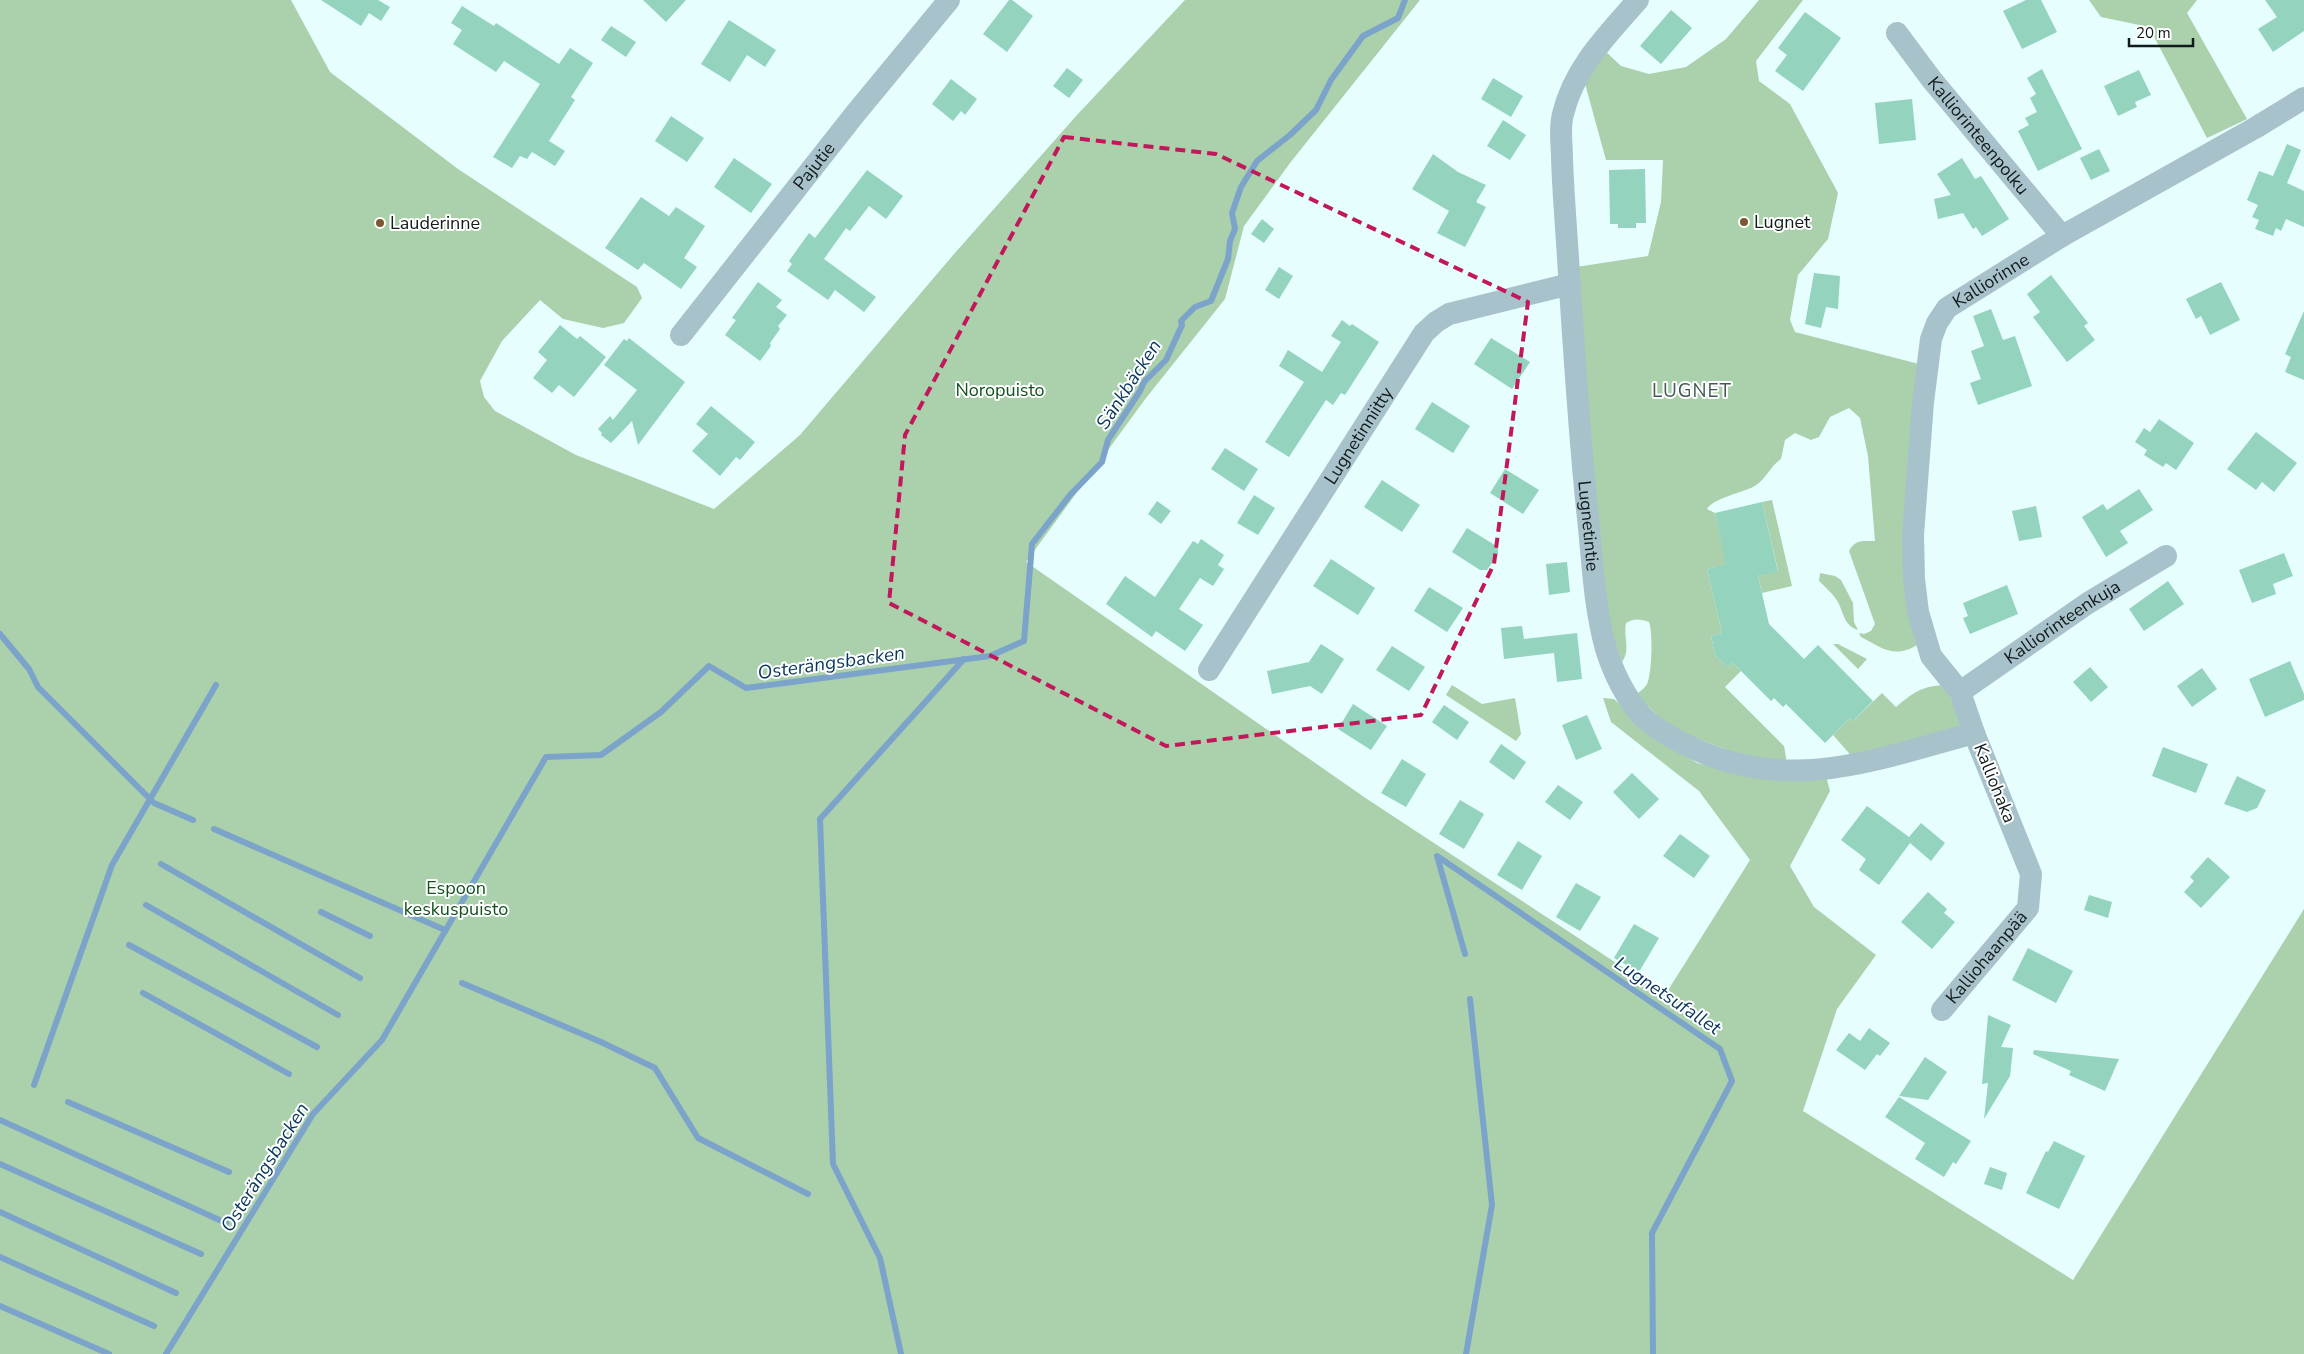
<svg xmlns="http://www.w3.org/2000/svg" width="2304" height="1354" font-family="'Nunito Sans',sans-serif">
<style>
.green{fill:#aad1ac}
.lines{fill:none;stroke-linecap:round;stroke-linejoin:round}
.stream{stroke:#7ca3ca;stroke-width:6}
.building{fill:#94d3be}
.minor{stroke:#a8c2cc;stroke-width:22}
.marked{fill:none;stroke:#c2185b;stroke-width:4;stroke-dasharray:10 6;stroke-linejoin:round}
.poi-dot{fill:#7a5830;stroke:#fff;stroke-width:2}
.labels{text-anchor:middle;stroke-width:4;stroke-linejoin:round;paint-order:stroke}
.street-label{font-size:18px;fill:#121b1b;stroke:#fff}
.poi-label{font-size:18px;fill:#121b1b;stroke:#fff;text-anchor:start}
.park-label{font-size:18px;fill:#12501e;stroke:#fff}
.water-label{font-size:19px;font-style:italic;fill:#09375c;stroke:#fff}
.neighbourhood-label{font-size:19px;letter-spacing:1px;fill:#445858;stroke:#fff}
</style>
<rect width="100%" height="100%" fill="#e6fefe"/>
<!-- green -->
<g class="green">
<path d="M 0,0 L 291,0 L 330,72 L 458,169 L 637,287 L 642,298 L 624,323 L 603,328 L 563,319 L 540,300 L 502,341 L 480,381 L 484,397 L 495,411 L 576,455 L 714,509 L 800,435 L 954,254 L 1077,115 L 1185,0 L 1420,0 L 1290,163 L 1244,226 L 1225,299 L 1146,398 L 1026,562 L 1367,799 L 1665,995 L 1750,860 L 1699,791 L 1611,722 L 1603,698 L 1614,699 L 1661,741 L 1697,763 L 1763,778 L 1826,776 L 1830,791 L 1790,866 L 1814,907 L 1876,955 L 1837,1009 L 1803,1111 L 2073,1280 L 2304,909 L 2304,1354 L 0,1354 Z"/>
<path d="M 1759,0 L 1803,0 L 1756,61 L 1759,81 L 1790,104 L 1838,193 L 1828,239 L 1798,275 L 1790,320 L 1795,332 L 1919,364 L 1917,645 C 1894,659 1882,648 1861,637 L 1859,633 L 1864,634 L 1871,631 L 1875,624 L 1849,551 C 1855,539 1863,541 1875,541 L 1868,456 L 1860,418 L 1849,408 L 1830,417 L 1819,437 L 1811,440 L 1795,433 L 1785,440 L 1781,459 C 1770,466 1766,480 1753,487 C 1743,492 1712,499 1707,509 L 1715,513 L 1727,564 L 1707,569 L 1722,633 L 1711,636 L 1715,655 L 1728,667 L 1733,663 L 1741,671 L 1725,687 L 1784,746 L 1787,763 L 1756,761 L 1672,729 L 1636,695 C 1639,692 1645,688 1647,684 C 1652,674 1653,631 1649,622 C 1641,619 1634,618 1626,623 C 1623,637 1631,649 1622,662 L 1606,619 L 1576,267 L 1648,256 L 1661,202 L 1663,160 L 1606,160 L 1584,80 L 1602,48 L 1621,66 L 1649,74 L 1686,67 L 1726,39 Z"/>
<path d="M 2089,0 L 2197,0 L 2187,13 L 2247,119 L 2207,138 L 2149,27 L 2101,17 Z"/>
<path d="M 1772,500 L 1792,586 L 1762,593 L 1758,576 L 1778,571 L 1762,502 Z"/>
<path d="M 1820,573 L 1835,576 L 1841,580 L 1853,603 L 1854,622 L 1858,630 C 1842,625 1844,610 1836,599 C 1831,592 1825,587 1819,581 Z"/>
<path d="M 1833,644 L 1838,644 L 1867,659 L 1858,669 Z"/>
<path d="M 1452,685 L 1482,704 L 1515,698 L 1521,734 L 1516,741 L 1446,695 Z"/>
<path d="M 1942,685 L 1950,697 L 1961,723 L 1958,729 L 1854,759 L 1833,735 L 1850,718 L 1853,721 L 1882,693 L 1896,707 C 1913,693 1920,687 1942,685 Z"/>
</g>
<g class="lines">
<!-- stream -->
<g class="stream">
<path d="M 0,634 L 29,669 L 38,687 L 154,803 L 193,820"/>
<path d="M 214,829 L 445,930"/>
<path d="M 161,864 L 360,978"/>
<path d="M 146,905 L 338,1015"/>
<path d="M 321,912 L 370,936"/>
<path d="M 129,945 L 317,1047"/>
<path d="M 1465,954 L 1437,856 L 1720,1049 L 1732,1081 L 1652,1233 L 1653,1354"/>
<path d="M 462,983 L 601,1042 L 655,1068 L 698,1138 L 808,1194"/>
<path d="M 143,993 L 289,1074"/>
<path d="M 34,1085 L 112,865 L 216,685"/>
<path d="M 68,1102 L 229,1172"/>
<path d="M 0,1120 L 226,1223"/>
<path d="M 0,1164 L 201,1254"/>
<path d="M 0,1212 L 176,1293"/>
<path d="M 0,1257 L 154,1326"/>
<path d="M 0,1306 L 109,1354"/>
<path d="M 166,1354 L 313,1114 L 382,1040 L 546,757 L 601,755 L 661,712 L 709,666 L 746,688 L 990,656 L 1024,641 L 1032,544 L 1070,495 L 1102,462 L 1108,440 L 1140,391 L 1144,382 L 1166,360 L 1182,325 L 1181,321 L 1195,307 L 1211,301 L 1228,259 L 1230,241 L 1235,229 L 1232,213 L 1241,187 L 1257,161 L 1290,135 L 1316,110 L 1331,80 L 1363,36 L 1398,18 L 1405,0"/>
<path d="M 901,1354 L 880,1258 L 833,1164 L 820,819 L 964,659"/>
<path d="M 1466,1354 L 1492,1205 L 1470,999"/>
</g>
</g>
<!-- building -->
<g class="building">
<path d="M 321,0 L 378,0 L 390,7 L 381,21 L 369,13 L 361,26 Z"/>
<path d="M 643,0 L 686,0 L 666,22 Z"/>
<path d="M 1009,0 L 1012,0 L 1033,16 L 1007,52 L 983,34 Z"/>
<path d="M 2026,0 L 2041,0 L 2057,32 L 2022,49 L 2003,11 Z"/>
<path d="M 2265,0 L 2304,0 L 2304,31 L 2273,52 L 2258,29 L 2277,17 Z"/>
<path d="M 462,6 L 494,26 L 496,23 L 559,64 L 570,48 L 593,63 L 571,97 L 575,100 L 549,141 L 565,151 L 555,166 L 532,152 L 527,159 L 520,156 L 512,168 L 493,157 L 540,84 L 504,61 L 496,72 L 453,44 L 462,30 L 451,23 Z"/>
<path d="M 1671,10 L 1692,28 L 1661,64 L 1640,46 Z"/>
<path d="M 1805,12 L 1841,38 L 1803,91 L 1775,71 L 1787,55 L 1778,48 Z"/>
<path d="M 729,20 L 776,50 L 765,67 L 747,55 L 730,82 L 701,64 Z"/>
<path d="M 611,26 L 636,42 L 626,57 L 601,40 Z"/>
<path d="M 1067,68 L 1083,80 L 1069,98 L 1053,86 Z"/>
<path d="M 2042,69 L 2082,149 L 2038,171 L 2018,131 L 2029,125 L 2025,118 L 2037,112 L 2030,98 L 2036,94 L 2027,78 Z"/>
<path d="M 2139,70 L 2151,95 L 2135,102 L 2137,107 L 2118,116 L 2104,86 Z"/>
<path d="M 1493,78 L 1523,96 L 1511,117 L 1481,99 Z"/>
<path d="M 951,79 L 977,99 L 965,115 L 961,111 L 953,121 L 932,104 Z"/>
<path d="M 1912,99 L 1916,140 L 1879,144 L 1875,103 Z"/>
<path d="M 671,116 L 704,138 L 687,162 L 655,141 Z"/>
<path d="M 1503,120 L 1526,135 L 1510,160 L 1487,146 Z"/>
<path d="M 2287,144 L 2301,150 L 2287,183 L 2304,191 L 2304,227 L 2286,219 L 2281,231 L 2276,228 L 2273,236 L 2255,229 L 2259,220 L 2252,217 L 2258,205 L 2247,200 L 2259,171 L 2273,176 Z"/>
<path d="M 2099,149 L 2110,171 L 2091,180 L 2080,158 Z"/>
<path d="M 1433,154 L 1458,172 L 1486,185 L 1476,202 L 1486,207 L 1465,247 L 1437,233 L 1449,211 L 1412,189 Z"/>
<path d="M 734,158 L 772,184 L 751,213 L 714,187 Z"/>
<path d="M 1962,158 L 1975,179 L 1981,176 L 2009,219 L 1982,236 L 1976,227 L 1973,229 L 1963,213 L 1938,219 L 1934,199 L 1951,195 L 1937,174 Z"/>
<path d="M 1645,169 L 1646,223 L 1636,223 L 1636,228 L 1618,228 L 1618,224 L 1610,224 L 1609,170 Z"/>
<path d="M 867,170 L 903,196 L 886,219 L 869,206 L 850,231 L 846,228 L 824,259 L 876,297 L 864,312 L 835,290 L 828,300 L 787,271 L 792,264 L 789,261 L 809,233 L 815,238 Z"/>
<path d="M 641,197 L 669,216 L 676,207 L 705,226 L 684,258 L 697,267 L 681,289 L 644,263 L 638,270 L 605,248 Z"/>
<path d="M 1262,219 L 1274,229 L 1264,243 L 1251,234 Z"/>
<path d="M 1279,267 L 1293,276 L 1279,299 L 1265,290 Z"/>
<path d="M 1814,273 L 1840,276 L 1838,309 L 1826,307 L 1821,328 L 1805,324 Z"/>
<path d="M 2051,275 L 2088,323 L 2084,326 L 2095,340 L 2067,362 L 2033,317 L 2040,312 L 2027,294 Z"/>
<path d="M 758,282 L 782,300 L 776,307 L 787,315 L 778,326 L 780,329 L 770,343 L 771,346 L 760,361 L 725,335 L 736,320 L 732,318 Z"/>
<path d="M 2221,282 L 2240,320 L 2210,335 L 2201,316 L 2196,319 L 2186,299 Z"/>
<path d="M 1991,309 L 2003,340 L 2015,336 L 2032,386 L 1978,405 L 1970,383 L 1981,379 L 1971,351 L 1984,346 L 1973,316 Z"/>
<path d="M 2304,311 L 2304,380 L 2285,372 L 2291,357 L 2285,354 Z"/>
<path d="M 1342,320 L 1350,326 L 1352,324 L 1379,342 L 1345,395 L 1341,393 L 1333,405 L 1326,400 L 1289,457 L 1265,442 L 1304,382 L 1279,366 L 1288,350 L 1322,372 L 1341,342 L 1331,336 Z"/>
<path d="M 560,325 L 577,339 L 580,336 L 606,357 L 574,397 L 559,385 L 552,393 L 533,378 L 547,360 L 538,352 Z"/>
<path d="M 629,338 L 685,382 L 638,445 L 632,421 L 611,443 L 601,435 L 602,433 L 598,429 L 610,416 L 613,420 L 637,390 L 604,365 L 624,339 L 627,341 Z"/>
<path d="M 1491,338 L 1530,362 L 1512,389 L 1474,364 Z"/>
<path d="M 1432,402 L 1470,426 L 1453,453 L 1415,429 Z"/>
<path d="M 711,406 L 755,442 L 740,460 L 736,457 L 720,476 L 692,451 L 708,434 L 696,424 Z"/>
<path d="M 2159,419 L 2194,443 L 2176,470 L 2166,463 L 2163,467 L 2144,455 L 2147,450 L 2135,442 L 2144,428 L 2150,432 Z"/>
<path d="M 2256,432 L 2297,463 L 2274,492 L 2262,482 L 2256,490 L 2227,469 Z"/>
<path d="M 1225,448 L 1258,469 L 1244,491 L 1211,469 Z"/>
<path d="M 1505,469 L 1539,490 L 1523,514 L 1490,493 Z"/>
<path d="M 1382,480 L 1420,505 L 1402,532 L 1364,507 Z"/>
<path d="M 2139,489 L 2153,510 L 2120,531 L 2128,543 L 2106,557 L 2082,517 L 2103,504 L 2107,510 Z"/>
<path d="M 1254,495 L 1275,508 L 1258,535 L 1237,523 Z"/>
<path d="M 1157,501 L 1171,511 L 1161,524 L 1148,514 Z"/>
<path d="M 1762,502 L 1778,572 L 1758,576 L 1769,624 L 1804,659 L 1818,645 L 1873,701 L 1853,721 L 1850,718 L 1825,743 L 1786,704 L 1783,707 L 1774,698 L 1771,701 L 1733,663 L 1728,667 L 1715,655 L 1711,636 L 1722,633 L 1707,569 L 1726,564 L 1715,513 Z"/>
<path d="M 2036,506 L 2042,537 L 2019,541 L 2012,511 Z"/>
<path d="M 1467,528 L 1498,547 L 1498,554 L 1487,570 L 1480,570 L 1452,552 Z"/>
<path d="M 1201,539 L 1224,555 L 1218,565 L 1224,569 L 1213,586 L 1200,578 L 1179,609 L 1203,625 L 1185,651 L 1156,631 L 1152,637 L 1106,604 L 1125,576 L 1155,597 L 1193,541 L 1198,544 Z"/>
<path d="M 2284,553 L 2293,576 L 2273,584 L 2276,594 L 2252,603 L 2239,570 Z"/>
<path d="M 1331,559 L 1375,588 L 1358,615 L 1313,586 Z"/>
<path d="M 1567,562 L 1570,592 L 1549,595 L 1546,564 Z"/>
<path d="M 2168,581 L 2184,604 L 2144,631 L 2129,609 Z"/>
<path d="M 2007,585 L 2018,614 L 1970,634 L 1963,618 L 1968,616 L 1963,603 Z"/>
<path d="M 1429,587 L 1463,608 L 1447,632 L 1414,611 Z"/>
<path d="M 1522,626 L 1524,639 L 1577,633 L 1582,679 L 1557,682 L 1554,653 L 1504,659 L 1501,628 Z"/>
<path d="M 1321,644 L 1344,659 L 1322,694 L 1310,686 L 1272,694 L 1267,671 L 1309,662 Z"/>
<path d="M 1392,646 L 1425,667 L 1409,691 L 1376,670 Z"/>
<path d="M 2290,661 L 2304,694 L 2304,700 L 2265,717 L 2249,679 Z"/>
<path d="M 2090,667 L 2108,687 L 2091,702 L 2073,682 Z"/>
<path d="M 2202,668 L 2217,689 L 2192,707 L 2177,686 Z"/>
<path d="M 1353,704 L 1387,726 L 1371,750 L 1338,729 Z"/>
<path d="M 1444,705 L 1469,722 L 1457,740 L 1432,722 Z"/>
<path d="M 1587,715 L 1602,749 L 1576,760 L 1562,725 Z"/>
<path d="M 1501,744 L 1526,762 L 1514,780 L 1489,762 Z"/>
<path d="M 2163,747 L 2208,764 L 2196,793 L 2152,776 Z"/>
<path d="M 1402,759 L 1426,774 L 1406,807 L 1381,793 Z"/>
<path d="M 1632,773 L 1659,799 L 1639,819 L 1613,792 Z"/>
<path d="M 2237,776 L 2266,790 L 2257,808 L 2247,812 L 2224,804 Z"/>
<path d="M 1558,785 L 1583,802 L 1570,820 L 1545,802 Z"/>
<path d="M 1460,800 L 1484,814 L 1464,849 L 1439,834 Z"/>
<path d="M 1867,806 L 1909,837 L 1921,823 L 1945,843 L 1931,861 L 1910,843 L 1879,885 L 1859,870 L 1866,859 L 1841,840 Z"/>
<path d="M 1680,834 L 1710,856 L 1694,878 L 1663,856 Z"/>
<path d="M 1518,841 L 1542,856 L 1522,890 L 1497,875 Z"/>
<path d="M 2208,857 L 2230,877 L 2201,908 L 2184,892 L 2194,881 L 2190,877 Z"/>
<path d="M 1576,883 L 1601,897 L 1580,931 L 1556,917 Z"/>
<path d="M 1928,892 L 1947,909 L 1944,913 L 1955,922 L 1932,949 L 1901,922 Z"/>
<path d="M 2089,895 L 2112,902 L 2108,918 L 2084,910 Z"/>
<path d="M 1634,924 L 1659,938 L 1639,972 L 1614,958 Z"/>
<path d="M 2028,948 L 2073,971 L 2056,1003 L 2012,980 Z"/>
<path d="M 1988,1015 L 2011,1025 L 2001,1047 L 2013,1048 L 2010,1076 L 1984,1119 L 1988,1083 L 1982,1084 Z"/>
<path d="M 1869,1028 L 1890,1043 L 1880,1056 L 1877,1054 L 1865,1070 L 1836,1050 L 1849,1033 L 1860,1041 Z"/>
<path d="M 2034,1050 L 2119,1059 L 2105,1091 L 2069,1075 L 2071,1071 L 2033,1054 Z"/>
<path d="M 1925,1057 L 1947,1072 L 1928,1100 L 1899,1096 Z"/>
<path d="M 1899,1097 L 1971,1141 L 1956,1164 L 1953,1162 L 1944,1177 L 1915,1159 L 1925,1143 L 1885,1117 Z"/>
<path d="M 2054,1141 L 2085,1156 L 2059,1209 L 2026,1193 L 2046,1151 L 2048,1152 Z"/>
<path d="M 1990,1167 L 2007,1173 L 2002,1190 L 1984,1184 Z"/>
</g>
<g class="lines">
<!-- minor -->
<g class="minor">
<path id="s1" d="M 1638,0 C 1607,35 1574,68 1563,114 C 1559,128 1562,144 1562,158 C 1563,191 1566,225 1568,258 C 1574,348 1579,438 1589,528 C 1593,569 1595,610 1606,649 C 1613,672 1626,699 1643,717 C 1659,732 1679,742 1699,751 C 1796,793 1880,758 1974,733"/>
<path id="s2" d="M 1897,33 L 1932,80 L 2062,236"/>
<path id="s3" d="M 681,335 L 855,114 L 949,0"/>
<path id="s4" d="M 1209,670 L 1424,333 L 1436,322 L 1449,314 L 1570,284"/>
<path id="s5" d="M 1960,692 L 2088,603 L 2166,556"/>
<path id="s6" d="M 1942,1010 L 2028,908 L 2031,874 L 1974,733 L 1960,692 L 1931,656 L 1918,612 L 1914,579 L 1913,535 L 1923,402 L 1931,339 L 1937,323 L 1947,308 L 2062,236 L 2255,128 L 2304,98"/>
</g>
</g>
<!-- marked area -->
<path class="marked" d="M 1064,137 L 1216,154 L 1528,302 L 1494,564 L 1421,715 L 1166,746 L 889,603 L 905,435 Z"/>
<!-- markers -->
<g class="poi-dot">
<circle cx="1744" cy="222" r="5"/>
<circle cx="380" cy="223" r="5"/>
</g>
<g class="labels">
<!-- street labels -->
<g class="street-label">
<text dy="6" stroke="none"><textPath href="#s2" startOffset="131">Kalliorinteenpolku</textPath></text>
<text dy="6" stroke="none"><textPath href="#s3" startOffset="215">Pajutie</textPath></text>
<text dy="6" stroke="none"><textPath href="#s6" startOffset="816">Kalliorinne</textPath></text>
<text dy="6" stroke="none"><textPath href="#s4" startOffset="278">Lugnetinniitty</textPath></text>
<text dy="6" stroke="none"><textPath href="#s1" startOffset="551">Lugnetintie</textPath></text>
<text dy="6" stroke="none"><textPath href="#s5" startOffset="124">Kalliorinteenkuja</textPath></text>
<text transform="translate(1995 783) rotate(68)" y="6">Kalliohaka</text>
<text dy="6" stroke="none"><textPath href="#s6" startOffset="69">Kalliohaanpää</textPath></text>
</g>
<!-- poi labels -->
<g class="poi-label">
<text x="1754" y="228">Lugnet</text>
<text x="390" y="229">Lauderinne</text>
</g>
<!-- park labels -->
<g class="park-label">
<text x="1000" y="396">Noropuisto</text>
<text x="456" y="894">Espoon<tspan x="456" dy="21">keskuspuisto</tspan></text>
</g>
<!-- water labels -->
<g class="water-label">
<text transform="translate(1128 384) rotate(-57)" y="7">Sänkbäcken</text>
<text transform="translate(831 662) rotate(-8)" y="7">Osterängsbacken</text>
<text transform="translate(1668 995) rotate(34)" y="7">Lugnetsufallet</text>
<text transform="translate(264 1167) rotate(-58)" y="7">Osterängsbacken</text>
</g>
<!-- neighbourhood labels -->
<g class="neighbourhood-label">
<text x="1692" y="397">LUGNET</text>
</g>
</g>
<!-- scale -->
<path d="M2129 38v8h64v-8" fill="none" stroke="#121b1b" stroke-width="2.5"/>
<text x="2136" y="38" font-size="15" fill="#121b1b" stroke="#ffffff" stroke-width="4" paint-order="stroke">20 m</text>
</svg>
